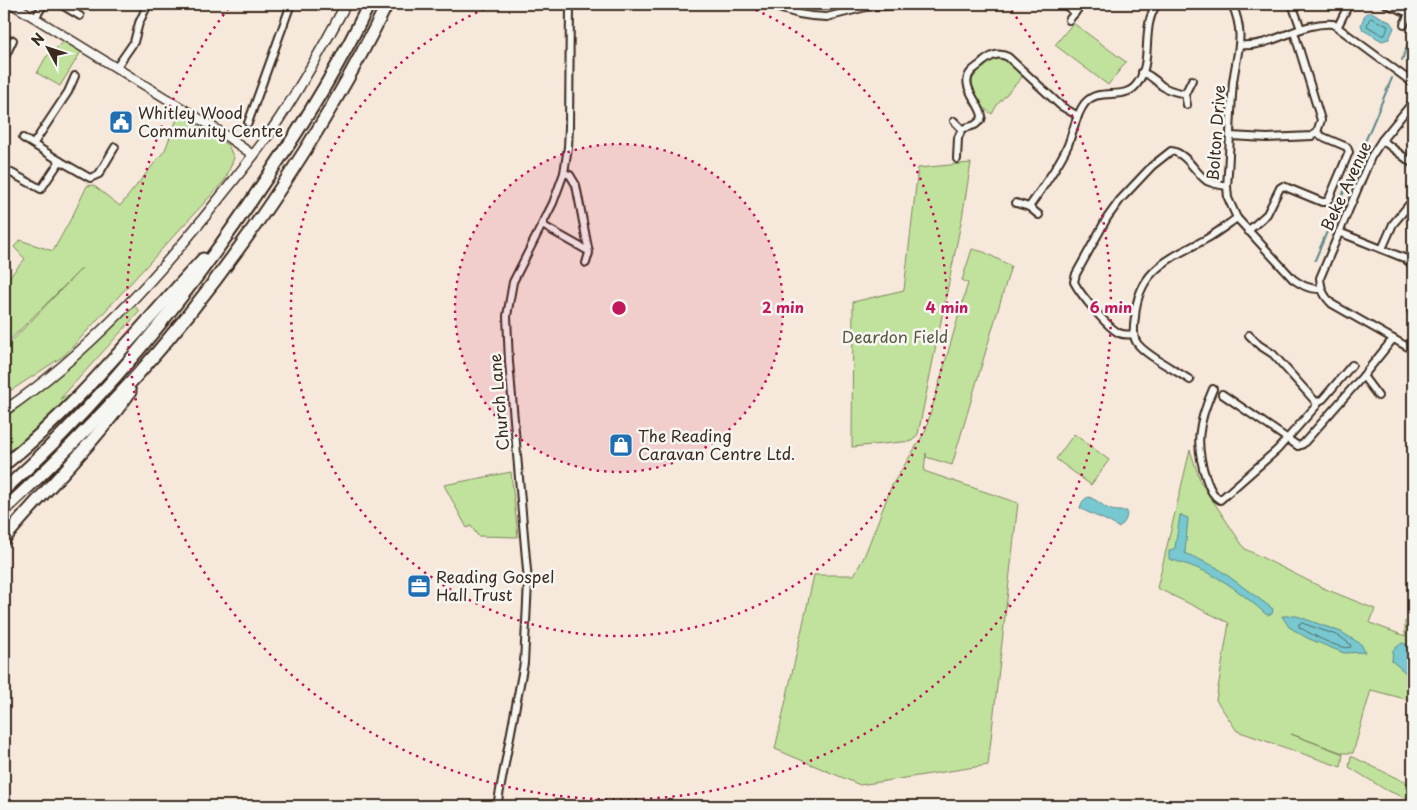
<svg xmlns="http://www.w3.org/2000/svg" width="1417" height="810" font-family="'Playpen Sans',sans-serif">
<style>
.green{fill:#c0e29c;stroke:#7e865d}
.water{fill:#77c8d0;stroke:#5f8989}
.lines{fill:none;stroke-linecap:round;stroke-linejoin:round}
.shore{stroke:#536965;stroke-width:1}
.stream{stroke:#5f8989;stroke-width:2}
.minor-casing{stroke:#3b2a1e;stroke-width:10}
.tertiary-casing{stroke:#3b2a1e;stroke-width:11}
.secondary-casing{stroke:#3b2a1e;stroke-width:12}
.motorway-casing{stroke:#3b2a1e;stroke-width:15}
.minor{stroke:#f6f6f2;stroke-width:6}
.tertiary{stroke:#f6f6f2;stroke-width:8}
.secondary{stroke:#f6f6f2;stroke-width:9}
.motorway{stroke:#f6f6f2;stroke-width:11}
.ring{fill:none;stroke:#c2185b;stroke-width:2.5;stroke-dasharray:2.5 5}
.labels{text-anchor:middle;stroke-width:5;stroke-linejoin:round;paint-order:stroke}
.poi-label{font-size:16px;fill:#3b2a1e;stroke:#f6f6f2;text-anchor:start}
.street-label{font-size:16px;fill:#3b2a1e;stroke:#f6f6f2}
.park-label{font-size:16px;fill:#5c583e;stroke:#f6f6f2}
.centre{fill:#c2185b;stroke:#f6f6f2;stroke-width:2.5}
.ring-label{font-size:15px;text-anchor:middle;font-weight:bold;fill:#c2185b;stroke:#f6f6f2;stroke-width:5;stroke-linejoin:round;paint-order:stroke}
</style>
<rect width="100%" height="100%" fill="#f7e8dc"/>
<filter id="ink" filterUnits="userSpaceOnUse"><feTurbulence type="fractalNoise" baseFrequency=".02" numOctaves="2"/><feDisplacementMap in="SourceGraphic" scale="10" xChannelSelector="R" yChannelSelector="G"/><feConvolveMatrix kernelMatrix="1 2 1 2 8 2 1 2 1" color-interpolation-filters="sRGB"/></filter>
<g filter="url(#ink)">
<!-- green -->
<g class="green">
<path d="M 1073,23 L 1126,62 L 1108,85 L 1055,45 Z"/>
<path d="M 66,40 L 82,50 L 60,86 L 37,73 L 46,57 Z"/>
<path d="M 998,59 L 1005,60 L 1023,76 L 997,105 L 992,114 C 982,109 972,92 972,80 C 977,71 988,61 998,59 Z"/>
<path d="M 179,114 L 228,145 L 234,158 L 225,180 L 65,355 L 4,395 L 4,347 L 8,345 L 82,268 L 4,346 L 4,283 L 25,259 L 14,247 L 20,240 L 53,251 L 73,215 L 87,186 L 93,185 L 120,206 L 165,150 Z"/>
<path d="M 971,163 L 962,218 L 918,434 L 912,441 L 852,447 L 853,302 L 904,290 L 918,168 Z"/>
<path d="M 972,249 L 984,252 L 1011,266 L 952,465 L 926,457 L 926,453 L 924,471 L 1018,503 L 988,765 L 860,785 L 775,749 L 814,575 L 854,575 L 864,557 L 892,485 L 925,432 L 968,283 L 962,280 Z"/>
<path d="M 134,306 L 140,311 L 60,399 L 76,391 L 28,438 L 4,459 L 4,418 C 51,385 92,345 134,306 Z"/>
<path d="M 1074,434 L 1109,460 L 1091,485 L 1056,459 Z"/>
<path d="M 1190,450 L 1201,483 L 1245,549 L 1323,588 L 1375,609 L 1370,623 L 1405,636 L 1405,621 L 1413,623 L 1413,701 L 1371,690 L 1353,753 L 1343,753 L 1291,734 L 1343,754 L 1341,767 L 1237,731 L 1216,700 L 1229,623 L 1157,588 Z"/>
<path d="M 511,472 L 518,537 L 478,536 L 471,526 L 467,528 L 444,485 Z"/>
<path d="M 1351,756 L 1413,786 L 1413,801 L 1386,790 L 1349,767 Z"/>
</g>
<!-- water -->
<g class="water">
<path d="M 1371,12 L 1392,23 L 1394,28 L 1389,39 L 1382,41 L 1363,30 L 1361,25 L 1365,14 Z"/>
<path d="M 1089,497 C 1108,505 1102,512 1127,511 C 1127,519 1125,522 1119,528 C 1107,519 1093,516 1080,508 C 1082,502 1083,499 1089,497 Z"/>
<path d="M 1180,515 L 1188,518 L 1185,553 L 1216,567 L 1273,609 L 1272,614 L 1267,615 C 1246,597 1225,579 1199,569 C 1190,565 1179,562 1169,559 L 1169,551 L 1175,548 Z"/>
<path d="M 1282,616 L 1297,616 L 1341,632 L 1361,644 L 1365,652 L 1344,653 L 1307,638 L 1289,627 Z"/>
<path d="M 1402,643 L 1413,646 L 1413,677 L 1406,673 L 1392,661 L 1393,650 Z"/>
</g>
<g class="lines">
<!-- shore -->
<g class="shore">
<path d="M 1371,18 L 1388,26 L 1385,35 L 1382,35 L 1367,26 L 1369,20 Z"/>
<path d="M 1302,623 L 1339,636 L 1350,644 L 1351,647 C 1341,651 1309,633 1299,627 L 1299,624 Z"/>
</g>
<!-- stream -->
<g class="stream">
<path d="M 1402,60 L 1413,30"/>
<path d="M 1315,260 L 1392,78"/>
</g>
<!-- minor casing -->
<g class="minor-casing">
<g id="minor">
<path d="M 60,4 L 80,16"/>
<path d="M 769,4 C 787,12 807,17 827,17 L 866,7 L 920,4"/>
<path d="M 1064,4 L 1075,13"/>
<path d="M 1232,4 C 1246,36 1237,51 1233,82 C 1230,117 1230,151 1227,186 L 1228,198 L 1237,218 L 1293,279 C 1303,286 1309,289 1321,289"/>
<path d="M 1292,4 L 1301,29"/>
<path d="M 1386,4 L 1409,13"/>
<path d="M 35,18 L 44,4"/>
<path d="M 1069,20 L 1082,4"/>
<path d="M 1404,25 L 1413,4"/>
<path d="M 1338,26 L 1349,4"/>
<path d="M 1240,45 C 1272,48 1301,21 1333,24 L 1413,83"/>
<path d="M 4,59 L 13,40"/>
<path d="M 116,68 L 134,42 L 139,23 L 148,4"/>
<path d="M 1142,72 C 1154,77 1153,79 1162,86 C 1169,91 1177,92 1185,94"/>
<path d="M 1413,102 L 1382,140 L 1371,157 L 1320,278 C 1321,290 1324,296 1332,304 L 1413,350"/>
<path d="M 1187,105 L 1185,94 L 1192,80"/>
<path d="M 954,121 L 962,129 L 958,138 L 957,159"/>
<path d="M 248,123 L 291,4"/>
<path d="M 962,129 L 975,125 L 981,120 L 982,116 C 980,103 959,85 971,72 C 974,68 979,66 983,62 C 992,55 998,52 1008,57 L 1061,106 L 1078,116"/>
<path d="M 1230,136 L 1267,138 L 1312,136 L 1317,132 L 1321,120 L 1294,32"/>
<path d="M 1382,140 L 1413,164"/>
<path d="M 34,143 L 68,92 L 75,76"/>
<path d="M 60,161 L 90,178 L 99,174 L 115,147"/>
<path d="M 4,169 L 41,189 L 60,161 L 23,138"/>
<path d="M 564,173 L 570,175 L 576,185 L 589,253 L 586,263"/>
<path d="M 1016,203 L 1029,207 L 1039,215"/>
<path d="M 1029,207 C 1043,187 1058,167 1068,145 C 1073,132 1076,114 1085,103 C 1100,86 1124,102 1137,84 C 1154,61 1140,28 1157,4"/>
<path d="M 542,225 L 588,251"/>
<path d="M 1248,231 L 1267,214 L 1280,188 L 1283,186 L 1322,202 L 1326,202 L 1329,199 L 1349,152 L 1347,147 L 1321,136 L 1317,132"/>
<path d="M 1339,232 L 1404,258 L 1413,265"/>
<path d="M 1382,249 L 1393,224 L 1413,200"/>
<path d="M 1411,311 L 1413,308"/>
<path d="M 1134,334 C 1128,335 1124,335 1119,333 C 1107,327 1080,294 1074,282 L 1076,274 L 1107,218 L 1120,200 L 1152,166 L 1171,151 C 1187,153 1195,173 1207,181 C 1213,184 1220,185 1227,186"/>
<path d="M 1190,380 C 1177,371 1145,355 1137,343 C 1132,336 1134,325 1135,317 C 1138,268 1172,258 1208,238 C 1218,232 1227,225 1237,218"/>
<path d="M 1213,389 C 1198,423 1194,445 1207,481 C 1210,489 1213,496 1220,500 L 1277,450 L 1317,405 L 1315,401 L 1273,354 L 1259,345 L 1249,335"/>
<path d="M 1222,394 L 1298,446 L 1303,444 L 1363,376"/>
<path d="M 1378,396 L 1363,376 L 1393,339"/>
<path d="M 1316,403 L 1323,399 L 1352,365"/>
<path d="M 497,806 L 524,663 L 528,582 L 509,362 L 507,316 L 513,282 L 553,203 L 564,173 L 568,147 L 569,127 L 570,4"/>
</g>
</g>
<!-- tertiary casing -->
<g class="tertiary-casing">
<path id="tertiary" d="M 12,4 L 216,129 L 253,155"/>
</g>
<!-- secondary casing -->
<g class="secondary-casing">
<path id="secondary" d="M 4,411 C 87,354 156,279 218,200 C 236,177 255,155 271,131 C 299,91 323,47 346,4"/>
</g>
<!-- motorway casing -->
<g class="motorway-casing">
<g id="motorway">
<path d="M 4,465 C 79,405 138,329 203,259"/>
<path d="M 4,490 C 105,399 191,292 266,179 C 304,123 340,65 369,4"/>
<path d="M 4,510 C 48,469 91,426 132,381 C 230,272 322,136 387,4"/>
<path d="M 4,539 C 45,489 93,445 130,392"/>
</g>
</g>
<!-- minor -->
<use href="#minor" class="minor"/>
<!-- tertiary -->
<use href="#tertiary" class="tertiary"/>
<!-- secondary -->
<use href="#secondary" class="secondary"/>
<!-- motorway -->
<use href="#motorway" class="motorway"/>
</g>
</g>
<!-- distance rings -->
<circle cx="619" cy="308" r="164" fill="#c2185b" fill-opacity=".12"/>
<g class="ring">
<circle cx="619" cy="308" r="164"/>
<path d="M742 4A328 328 0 1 1 496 4"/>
<path d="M1007 5A492 492 0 1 1 231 5"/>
</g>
<!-- icons -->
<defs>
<g id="civic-square" transform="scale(1.25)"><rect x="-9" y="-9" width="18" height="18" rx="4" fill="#1f6fb2" stroke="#f6f6f2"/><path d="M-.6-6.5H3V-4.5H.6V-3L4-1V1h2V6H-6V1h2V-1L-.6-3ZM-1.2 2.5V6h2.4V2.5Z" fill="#fff"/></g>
<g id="shop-square" transform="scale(1.25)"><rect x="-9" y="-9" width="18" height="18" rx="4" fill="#1f6fb2" stroke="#f6f6f2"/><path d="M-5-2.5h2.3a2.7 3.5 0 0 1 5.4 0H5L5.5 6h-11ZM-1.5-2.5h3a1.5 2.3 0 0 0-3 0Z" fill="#fff"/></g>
<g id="office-square" transform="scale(1.25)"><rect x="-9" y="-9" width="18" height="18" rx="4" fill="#1f6fb2" stroke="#f6f6f2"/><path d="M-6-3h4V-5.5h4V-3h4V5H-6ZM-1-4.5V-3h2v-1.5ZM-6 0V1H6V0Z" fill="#fff"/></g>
</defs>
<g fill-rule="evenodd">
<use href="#civic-square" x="121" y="122"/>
<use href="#shop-square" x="621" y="445"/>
<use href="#office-square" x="419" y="586"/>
</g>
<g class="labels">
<!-- poi labels -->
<g class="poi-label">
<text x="138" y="119">Whitley Wood<tspan x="138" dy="18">Community Centre</tspan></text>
<text x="638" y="442">The Reading<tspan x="638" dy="18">Caravan Centre Ltd.</tspan></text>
<text x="436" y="583">Reading Gospel<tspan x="436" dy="18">Hall Trust</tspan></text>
</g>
<!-- street labels -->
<g class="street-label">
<text transform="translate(1216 133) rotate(-86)" y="6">Bolton Drive</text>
<text transform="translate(1346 186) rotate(-65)" y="6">Beke Avenue</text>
<text transform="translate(499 402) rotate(-95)" y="6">Church Lane</text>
</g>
<!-- park labels -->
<g class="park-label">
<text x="895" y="343">Deardon Field</text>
</g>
</g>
<circle cx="619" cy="308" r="8" class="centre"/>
<g class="ring-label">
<text x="783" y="313">2 min</text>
<text x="947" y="313">4 min</text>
<text x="1111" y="313">6 min</text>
</g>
<!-- margin -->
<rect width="1417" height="810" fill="none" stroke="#f6f6f2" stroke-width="20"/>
<rect x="10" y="10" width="1397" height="790" fill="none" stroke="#3b2a1e" stroke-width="2" filter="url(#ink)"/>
<!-- north arrow -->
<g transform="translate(48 48) rotate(310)" stroke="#f6f6f2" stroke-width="4" paint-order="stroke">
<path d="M0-4L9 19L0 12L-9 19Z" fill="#3b2a1e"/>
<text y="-8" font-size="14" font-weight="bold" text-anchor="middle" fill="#3b2a1e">N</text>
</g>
</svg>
